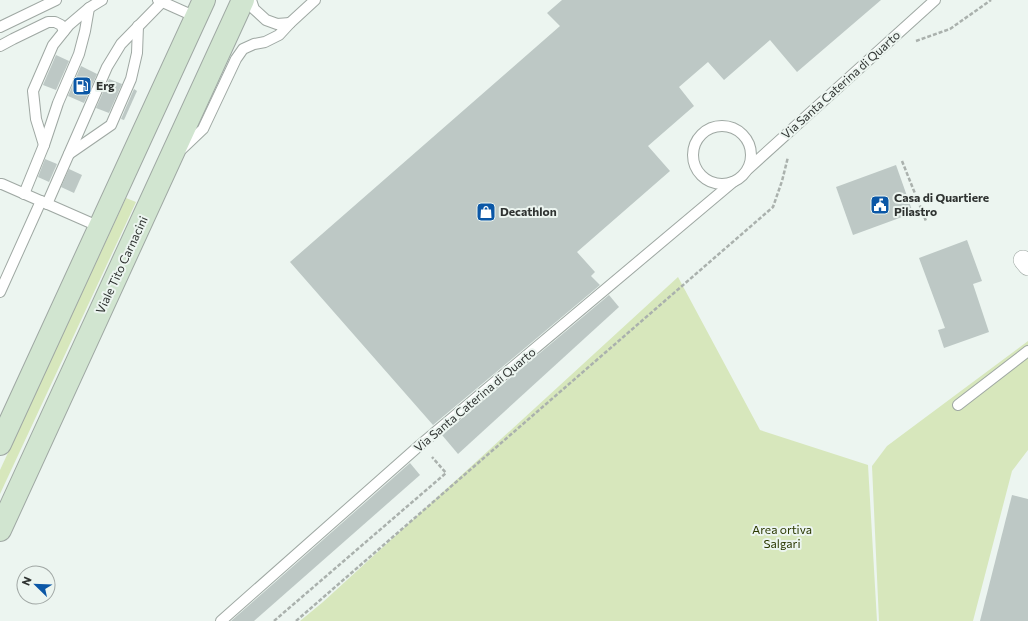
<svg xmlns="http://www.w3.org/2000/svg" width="1028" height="621" font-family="Commissioner,sans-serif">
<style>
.green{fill:#d7e7bc}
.building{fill:#bdc8c5}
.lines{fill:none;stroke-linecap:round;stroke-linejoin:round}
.service-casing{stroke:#9fa8a3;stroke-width:12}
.minor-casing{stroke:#9fa8a3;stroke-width:20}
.secondary-casing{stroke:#9fa8a3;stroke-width:24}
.path{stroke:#aab1ad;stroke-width:2.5;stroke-dasharray:4 2;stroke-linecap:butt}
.service{stroke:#fff;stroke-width:10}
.minor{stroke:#fff;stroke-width:19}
.secondary{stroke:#d1e5d0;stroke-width:22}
.labels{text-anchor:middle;stroke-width:4;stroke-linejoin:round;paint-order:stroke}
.street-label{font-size:12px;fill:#2f3331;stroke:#ecf5f0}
.poi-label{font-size:12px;font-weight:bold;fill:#2f3331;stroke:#ecf5f0;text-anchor:start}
.park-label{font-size:12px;fill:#2a3800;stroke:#ecf5f0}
</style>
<rect width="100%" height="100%" fill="#ecf5f0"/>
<!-- green -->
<g class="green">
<path d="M 126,198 L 136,202 L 0,494 L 0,470 Z"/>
<path d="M 678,277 L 760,430 L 868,465 L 877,621 L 300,621 L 323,602 Z"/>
<path d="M 1028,341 L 1028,450 L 1012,471 L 973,621 L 879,621 L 872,466 L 887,446 Z"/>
</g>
<!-- building -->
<g class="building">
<path d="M 562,0 L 881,0 L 797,72 L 770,40 L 724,80 L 708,62 L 679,87 L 694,106 L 648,146 L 670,171 L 577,252 L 595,272 L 591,276 L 600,285 L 433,425 L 290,262 L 560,26 L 547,13 Z"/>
<path d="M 56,55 L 69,61 L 56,90 L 43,85 Z"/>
<path d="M 81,66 L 97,74 L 84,103 L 68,96 Z"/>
<path d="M 109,79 L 122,84 L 109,113 L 96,108 Z"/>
<path d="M 134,89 L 137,91 L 124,120 L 121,119 Z"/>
<path d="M 45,159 L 57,164 L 49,182 L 38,177 Z"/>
<path d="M 896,165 L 913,213 L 853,235 L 836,187 Z"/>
<path d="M 69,169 L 82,175 L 74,193 L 61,187 Z"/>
<path d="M 967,240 L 982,281 L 973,284 L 989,332 L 944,348 L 938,330 L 945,328 L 919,258 Z"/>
<path d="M 609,295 L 619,307 L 458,454 L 442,435 Z"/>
<path d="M 410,463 L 420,475 L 254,621 L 231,621 Z"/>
<path d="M 1012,495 L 1028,499 L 1028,621 L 980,621 Z"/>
</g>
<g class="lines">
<!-- service casing -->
<g class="service-casing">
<g id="service">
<path d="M 158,0 L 196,17"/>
<path d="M 251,0 L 254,9 L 266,20 L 277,24 L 290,23"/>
<path d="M 0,27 L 56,0"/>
<path d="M 0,46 L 13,39 L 48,22 L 55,22 L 61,25 L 64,31"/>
<circle cx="722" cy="155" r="29"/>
<path d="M 44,145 L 36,119 L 33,91 L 53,45 L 69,25 L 89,8 L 102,0"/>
<path d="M 182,149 L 203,129 L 236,59 L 243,49 L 254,44 L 265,42 L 279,35 L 290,23 L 315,0"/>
<path d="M 69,154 L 111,125 L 131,79 L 137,53 L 138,26"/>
<path d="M 748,169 L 935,0"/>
<path d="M 0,184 L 2,184 L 100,227"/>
<path d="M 24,194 L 44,145 L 58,103 L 79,54 L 85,31 L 89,8"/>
<path d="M 47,204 L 107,67 L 121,44 L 162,2"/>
<path d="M 0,292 L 41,201"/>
<path d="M 958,405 L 1028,351"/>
<path d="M 221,621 L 420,445 L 733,182"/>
</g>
</g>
<!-- minor casing -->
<g class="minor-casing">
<path id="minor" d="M 1023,260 L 1028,266"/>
</g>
<!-- secondary casing -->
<g class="secondary-casing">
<g id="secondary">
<path d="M 0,444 L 204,0"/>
<path d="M 0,530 L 243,0"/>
</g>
</g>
<!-- path -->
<g class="path">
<path d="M 916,41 L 950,29 L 991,0"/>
<path d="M 902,161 L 926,221"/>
<path d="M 274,621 L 446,473 L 432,457"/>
<path d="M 296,621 L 773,207 L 782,181 L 788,157"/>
</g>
<!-- service -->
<use href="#service" class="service"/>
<!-- minor -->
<use href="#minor" class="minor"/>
<!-- secondary -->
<use href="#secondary" class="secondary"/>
</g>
<!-- icons -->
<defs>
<g id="fuel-square" transform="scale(1)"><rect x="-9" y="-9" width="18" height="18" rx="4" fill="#0b57a6" stroke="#ecf5f0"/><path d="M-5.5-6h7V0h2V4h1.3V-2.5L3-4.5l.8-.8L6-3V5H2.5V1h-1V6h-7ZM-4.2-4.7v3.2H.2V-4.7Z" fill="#fff"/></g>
<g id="civic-square" transform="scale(1)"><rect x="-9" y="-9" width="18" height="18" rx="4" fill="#0b57a6" stroke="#ecf5f0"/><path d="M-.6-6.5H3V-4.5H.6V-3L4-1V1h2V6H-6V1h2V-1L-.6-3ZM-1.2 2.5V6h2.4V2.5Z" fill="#fff"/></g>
<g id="shop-square" transform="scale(1)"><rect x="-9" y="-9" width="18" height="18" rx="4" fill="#0b57a6" stroke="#ecf5f0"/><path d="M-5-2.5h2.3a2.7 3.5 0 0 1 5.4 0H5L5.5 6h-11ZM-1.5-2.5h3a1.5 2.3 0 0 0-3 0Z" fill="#fff"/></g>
</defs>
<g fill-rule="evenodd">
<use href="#fuel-square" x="82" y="86"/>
<use href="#civic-square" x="880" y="205"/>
<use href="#shop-square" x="486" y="212"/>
</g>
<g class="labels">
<!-- street labels -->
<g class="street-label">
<text transform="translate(841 85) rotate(-42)" y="4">Via Santa Caterina di Quarto</text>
<text transform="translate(122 265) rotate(-65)" y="4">Viale Tito Carnacini</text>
<text transform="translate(475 400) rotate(-40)" y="4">Via Santa Caterina di Quarto</text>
</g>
<!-- poi labels -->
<g class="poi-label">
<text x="96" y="90">Erg</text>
<text x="894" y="202">Casa di Quartiere<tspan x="894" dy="14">Pilastro</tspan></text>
<text x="500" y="216">Decathlon</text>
</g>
<!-- park labels -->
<g class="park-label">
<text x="782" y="534">Area ortiva<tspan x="782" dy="14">Salgari</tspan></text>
</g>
</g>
<!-- north arrow -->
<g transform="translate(36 585) rotate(293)"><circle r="19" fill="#ecf5f0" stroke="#a0a7a4"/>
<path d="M0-3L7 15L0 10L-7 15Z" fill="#0b57a6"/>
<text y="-6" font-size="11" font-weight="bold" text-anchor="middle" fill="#2f3331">N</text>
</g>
</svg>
